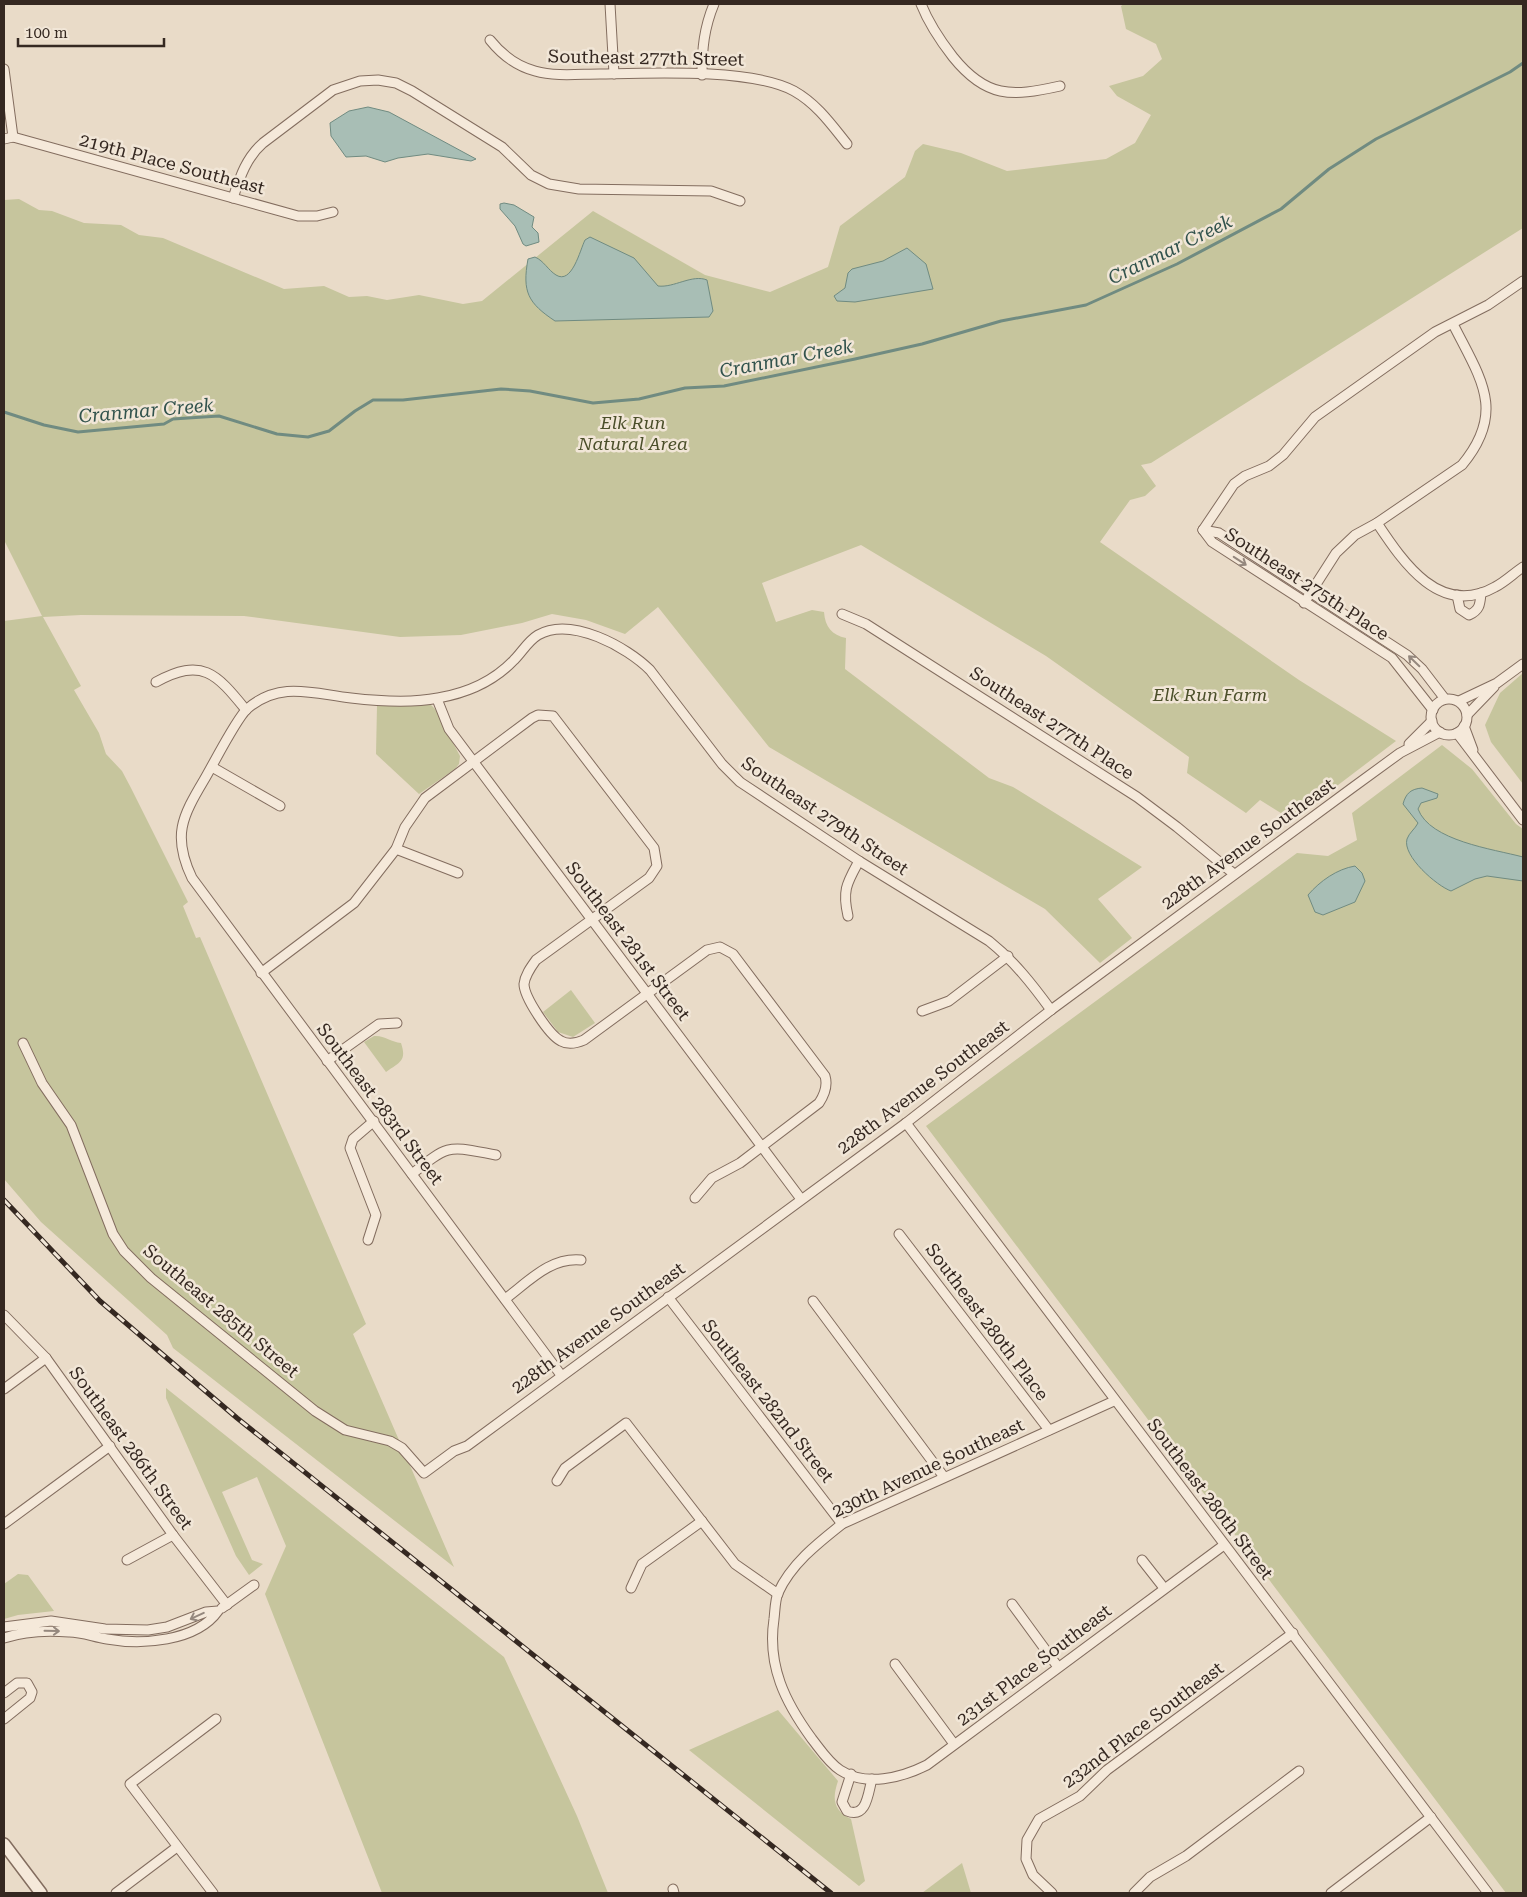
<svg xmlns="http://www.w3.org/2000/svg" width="1527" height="1897" font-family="'Roboto Serif',serif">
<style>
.green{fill:#c6c59d}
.water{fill:#a8beb5;stroke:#708b81}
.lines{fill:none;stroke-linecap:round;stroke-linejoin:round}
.stream{stroke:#708b81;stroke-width:3}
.minor-casing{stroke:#836d5f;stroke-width:11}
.tertiary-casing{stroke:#836d5f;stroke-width:14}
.minor{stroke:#f5e9da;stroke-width:9}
.tertiary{stroke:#f5e9da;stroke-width:11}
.rail-casing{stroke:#352821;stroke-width:5}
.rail{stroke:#f1e6d7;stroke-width:3;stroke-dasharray:9;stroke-linecap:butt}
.oneway{stroke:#95887e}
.labels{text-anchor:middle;stroke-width:5;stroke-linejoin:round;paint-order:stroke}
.street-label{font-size:18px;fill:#352821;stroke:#f1e6d7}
.park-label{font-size:18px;font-style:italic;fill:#4b4f2a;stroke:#f1e6d7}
.water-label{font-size:19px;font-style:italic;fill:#32534d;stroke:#f1e6d7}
</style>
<rect width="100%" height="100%" fill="#e9dbc8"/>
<!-- green -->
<g class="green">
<path d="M 1124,4 L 1523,4 L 1523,228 L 1151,463 L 1141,465 L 1156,486 L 1145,496 L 1130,500 L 1100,542 L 1299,680 L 1396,741 L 1292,820 L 1260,800 L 1246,813 L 1187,773 L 1189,757 L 1046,656 L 861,545 L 762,583 L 776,622 L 812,610 L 824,612 C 825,627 832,635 846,638 L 845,669 L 989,778 L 1013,787 L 1142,867 L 1098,899 L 1132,938 L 1100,963 L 1045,909 L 769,747 L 658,607 L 625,634 L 586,620 L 552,614 L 522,623 L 461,635 L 400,637 L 244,616 L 81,615 L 43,617 L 81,686 L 74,690 L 99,733 L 106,754 L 122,771 L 131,788 L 188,902 L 183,906 L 196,938 L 200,937 L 366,1324 L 353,1334 L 454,1567 L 173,1348 L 167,1335 L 41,1222 L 4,1179 L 4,621 L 42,616 L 4,540 L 4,200 L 19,199 L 39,210 L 52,211 L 84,223 L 121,225 L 139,235 L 163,238 L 284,289 L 324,286 L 349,297 L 367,296 L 387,300 L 419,295 L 463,304 L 482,301 L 593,211 L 705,275 L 770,292 L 828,267 L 840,226 L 905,177 L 915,151 L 923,144 L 961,153 L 1007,171 L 1106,159 L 1135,143 L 1151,115 L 1117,96 L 1109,86 L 1143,76 L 1162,59 L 1156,44 L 1126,29 L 1121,6 Z"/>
<path d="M 1523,673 L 1523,784 L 1491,742 L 1485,725 L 1500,693 Z"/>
<path d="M 426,704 L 431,705 L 435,709 L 460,756 L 459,764 L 455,769 L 419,794 L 376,754 L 377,706 Z"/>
<path d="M 1442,745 L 1472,769 L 1516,824 L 1523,829 L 1523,1893 L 1506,1893 L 926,1126 L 1297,853 L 1328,856 L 1357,840 L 1352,813 Z"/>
<path d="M 571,990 L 595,1023 L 573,1037 L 558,1032 L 543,1012 Z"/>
<path d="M 374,1036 C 384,1035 391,1042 401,1043 C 407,1061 400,1062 386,1072 L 364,1042 Z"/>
<path d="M 166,1388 L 504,1657 L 577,1816 L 608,1893 L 382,1893 L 265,1594 L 286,1546 L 257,1477 L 222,1492 L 252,1560 L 263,1564 L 249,1575 L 236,1556 L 166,1398 Z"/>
<path d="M 18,1574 L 28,1575 L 54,1611 L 18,1615 L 4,1619 L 4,1584 Z"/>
<path d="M 778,1710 L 838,1781 C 832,1799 833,1810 851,1819 L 865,1881 L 859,1886 L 689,1750 Z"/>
<path d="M 962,1863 L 971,1893 L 922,1893 Z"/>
</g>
<!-- water -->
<g class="water">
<path d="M 368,107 L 389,112 L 476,159 L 471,161 L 428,154 L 398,158 L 385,162 L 366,156 L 346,157 L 331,136 L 330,123 L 349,111 Z"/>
<path d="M 504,203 L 514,205 L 534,217 L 532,227 L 538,233 L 539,242 L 526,246 L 523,244 L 515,226 L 500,209 L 500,204 Z"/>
<path d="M 590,237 L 634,258 L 658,286 C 674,288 692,274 707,280 L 713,311 L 709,317 L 555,321 C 528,303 522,292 528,259 L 535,257 C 544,261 548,270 556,275 C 572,285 580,250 585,240 Z"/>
<path d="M 907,248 L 926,264 L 933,289 L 855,302 L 837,301 L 834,296 L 845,288 L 848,273 L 852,269 L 883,261 Z"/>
<path d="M 1422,788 L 1438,794 L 1437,798 L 1421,803 L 1418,809 C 1430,841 1493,849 1523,857 L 1523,881 L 1487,876 L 1475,879 L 1451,891 C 1437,886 1402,856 1407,839 C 1409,833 1415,829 1418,823 L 1403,804 C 1406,793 1411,789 1422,788 Z"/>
<path d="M 1355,866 L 1362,873 L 1365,881 L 1355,902 L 1323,915 L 1315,912 L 1308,895 C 1320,881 1337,869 1355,866 Z"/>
</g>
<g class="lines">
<!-- stream -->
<path class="stream" d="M 4,412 L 44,425 L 78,432 L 164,424 L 173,419 L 219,416 L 277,434 L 308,437 L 329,431 L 355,411 L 373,400 L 403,400 L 501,389 L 530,391 L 593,403 L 639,399 L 685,388 L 724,386 L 855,359 L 922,344 L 1001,321 L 1086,305 L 1177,264 L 1281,209 L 1329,169 L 1376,139 L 1510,72 L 1523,63"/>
<!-- minor casing -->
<g class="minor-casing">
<g id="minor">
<path d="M 610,4 L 614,74"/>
<path d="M 921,4 C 929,24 939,39 953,57 C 986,98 1011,97 1060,86"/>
<path d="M 490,40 C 502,55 516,66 535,71 C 556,77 579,74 600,74 C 649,73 752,68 794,91 C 817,104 831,124 847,144"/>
<path d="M 4,69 L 13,137"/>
<path d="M 702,75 C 702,49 704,28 714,4"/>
<path d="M 4,139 L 13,137 L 298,216 L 317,216 L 333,212"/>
<path d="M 233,198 C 240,177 246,158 263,143 L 333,90 L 360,81 L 378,80 L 396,83 L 412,91 L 502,147 L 531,175 L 549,184 L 579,189 L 711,191 L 740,201"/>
<path d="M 1377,523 C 1403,562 1440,618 1495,587 C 1505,582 1514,573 1523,567"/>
<path d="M 1203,530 L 1234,484 L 1245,476 L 1269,466 L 1283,455 L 1315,417 L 1435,332 L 1488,305 L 1523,281"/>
<path d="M 1203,530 L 1219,533 L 1407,655 L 1422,669 L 1445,699"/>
<path d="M 1203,530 L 1212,542 L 1392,658 L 1433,710"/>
<path d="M 1457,595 L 1460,609 L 1469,615 C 1480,610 1480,604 1481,593"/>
<path d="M 1304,603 L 1336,553 L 1355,535 L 1377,523 L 1462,465 C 1507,411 1480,378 1453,324"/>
<path d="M 842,614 L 866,624 L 1137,797 L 1177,827 L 1234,874"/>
<path d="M 156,682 C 202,657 216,673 246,710"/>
<path d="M 437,699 L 449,729 L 801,1199"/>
<circle cx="1449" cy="717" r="18"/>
<path d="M 1459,701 L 1497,683 L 1523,664"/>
<path d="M 1467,715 L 1494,687"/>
<path d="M 1464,726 L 1473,750"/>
<path d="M 1457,733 L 1523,820"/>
<path d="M 1409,744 L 1432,721"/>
<path d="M 212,767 L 280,806"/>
<path d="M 396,849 L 458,873"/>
<path d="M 848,916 C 842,890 847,883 859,861"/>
<path d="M 261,973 L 354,903 L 396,849 L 405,827 L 425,798 L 532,718 L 538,715 L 553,716 L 654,848 L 657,866 L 649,878 L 536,960 C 531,967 525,975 524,984 C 524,997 549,1035 561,1041 C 568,1045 577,1043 584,1040 L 707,950 L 720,947 L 733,954 L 825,1076 C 828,1086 825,1094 819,1103 L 740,1163 L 712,1178 L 695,1198"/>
<path d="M 922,1011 L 949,1001 L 1008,956"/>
<path d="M 23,1043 L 42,1083 L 71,1125 L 113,1234 L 124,1251 L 151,1278 L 315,1411 L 345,1430 L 390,1441 L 402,1448 L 424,1473 L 454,1451 L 467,1446 L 906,1123 L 1051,1010 L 1352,788 L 1400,753 L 1440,732"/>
<path d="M 327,1061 L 379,1024 L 397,1023"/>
<path d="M 906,1123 L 1488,1893"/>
<path d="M 412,1174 C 450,1143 448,1146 496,1155"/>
<path d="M 899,1234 L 1049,1430"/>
<path d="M 368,1240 L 376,1215 L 350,1148 L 353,1139 L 374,1121"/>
<path d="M 668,1297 L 842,1524"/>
<path d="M 505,1299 C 528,1282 550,1257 581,1260"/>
<path d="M 813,1301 L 944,1477"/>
<path d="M 4,1315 L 46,1358 L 173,1535 L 227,1605"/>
<path d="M 561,1375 L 192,878 C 172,836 182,817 204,780 C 213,765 236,719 247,709 C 280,680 314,694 351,698 C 377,701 413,703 438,698 C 467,693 494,681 514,660 C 522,652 528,641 538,635 C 571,616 627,647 650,670 L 722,764 L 740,782 L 859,861 L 989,941 C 1014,961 1032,984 1051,1010"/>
<path d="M 4,1389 L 46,1358"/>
<path d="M 1114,1401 L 842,1524 C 818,1543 791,1564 778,1593 C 775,1600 775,1611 774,1619 C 767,1666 785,1702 812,1739 C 820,1749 828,1762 840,1770 C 866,1787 901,1778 927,1765 L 1224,1545"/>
<path d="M 557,1481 L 565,1468 L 626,1423 L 735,1564 L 778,1594"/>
<path d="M 4,1524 L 110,1446"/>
<path d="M 127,1560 L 173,1535"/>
<path d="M 1142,1560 L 1164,1588"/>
<path d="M 631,1588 L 642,1564 L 702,1521"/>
<path d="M 1012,1604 L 1058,1667"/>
<path d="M 222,1608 L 254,1585"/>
<path d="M 4,1627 L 51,1621 L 105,1629 L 148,1630 L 167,1627 L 206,1612 L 218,1611 C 196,1642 141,1645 107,1639 C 94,1637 82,1632 69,1632 C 46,1630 25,1631 4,1638"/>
<path d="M 895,1664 L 954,1744"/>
<path d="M 4,1693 L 17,1683 L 27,1683 L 32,1692 L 30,1698 L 4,1719"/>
<path d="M 851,1774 L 842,1802 L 847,1811 C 867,1819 868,1793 872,1779"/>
<path d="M 673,1889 L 674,1893"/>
<path d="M 116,1893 L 177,1847"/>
<path d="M 213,1893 L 130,1784 L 216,1719"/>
<path d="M 1052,1893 L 1033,1875 L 1026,1859 L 1027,1840 L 1039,1819 L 1080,1796 L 1107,1770 L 1293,1633"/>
<path d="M 1134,1893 L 1150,1877 L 1186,1856 L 1299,1771"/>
<path d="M 1331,1893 L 1431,1817"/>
</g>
</g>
<!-- tertiary casing -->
<g class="tertiary-casing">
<path id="tertiary" d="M 4,1844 L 41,1893"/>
</g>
<!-- minor -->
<use href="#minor" class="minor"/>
<!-- tertiary -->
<use href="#tertiary" class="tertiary"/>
<!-- rail casing -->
<g class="rail-casing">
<path id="rail" d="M 4,1200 L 100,1301 L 237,1418 L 831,1893"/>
</g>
<!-- rail -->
<use href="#rail" class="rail"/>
</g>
<!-- one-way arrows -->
<defs><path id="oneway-shaft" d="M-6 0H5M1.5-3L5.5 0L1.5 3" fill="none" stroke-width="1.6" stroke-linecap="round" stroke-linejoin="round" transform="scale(1.25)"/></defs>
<g class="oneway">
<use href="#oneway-shaft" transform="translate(1240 561) rotate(33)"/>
<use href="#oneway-shaft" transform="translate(1414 661) rotate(-136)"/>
<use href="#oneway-shaft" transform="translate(197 1616) rotate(155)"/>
<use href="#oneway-shaft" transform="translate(52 1631) rotate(1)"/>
</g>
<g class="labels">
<!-- street labels -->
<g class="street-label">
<text transform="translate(646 58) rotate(1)" y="6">Southeast 277th Street</text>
<text transform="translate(172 164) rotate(15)" y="6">219th Place Southeast</text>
<text transform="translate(1307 584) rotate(33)" y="6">Southeast 275th Place</text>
<text transform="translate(1052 723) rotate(33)" y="6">Southeast 277th Place</text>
<text transform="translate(825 816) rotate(34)" y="6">Southeast 279th Street</text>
<text transform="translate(1248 844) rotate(-36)" y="6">228th Avenue Southeast</text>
<text transform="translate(628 941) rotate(53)" y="6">Southeast 281st Street</text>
<text transform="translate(923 1087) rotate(-37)" y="6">228th Avenue Southeast</text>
<text transform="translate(380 1104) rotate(53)" y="6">Southeast 283rd Street</text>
<text transform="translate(221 1311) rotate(40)" y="6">Southeast 285th Street</text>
<text transform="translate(987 1322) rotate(53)" y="6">Southeast 280th Place</text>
<text transform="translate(598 1328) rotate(-36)" y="6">228th Avenue Southeast</text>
<text transform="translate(768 1401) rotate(52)" y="6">Southeast 282nd Street</text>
<text transform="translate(131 1448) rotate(54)" y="6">Southeast 286th Street</text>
<text transform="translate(928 1468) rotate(-25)" y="6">230th Avenue Southeast</text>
<text transform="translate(1210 1499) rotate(53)" y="6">Southeast 280th Street</text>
<text transform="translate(1034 1665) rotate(-37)" y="6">231st Place Southeast</text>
<text transform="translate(1143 1725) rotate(-37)" y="6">232nd Place Southeast</text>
</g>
<!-- park labels -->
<g class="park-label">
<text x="633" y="429">Elk Run<tspan x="633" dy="21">Natural Area</tspan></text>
<text x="1210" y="701">Elk Run Farm</text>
</g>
<!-- water labels -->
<g class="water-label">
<text transform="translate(1170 249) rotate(-26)" y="7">Cranmar Creek</text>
<text transform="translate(786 358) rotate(-11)" y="7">Cranmar Creek</text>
<text transform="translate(146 410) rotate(-5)" y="7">Cranmar Creek</text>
</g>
</g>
<!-- border -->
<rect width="1527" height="1897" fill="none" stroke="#352821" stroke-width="10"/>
<!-- scale -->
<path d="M18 38v8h146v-8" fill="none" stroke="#352821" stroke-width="2.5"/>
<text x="25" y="38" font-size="15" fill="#352821" stroke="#f1e6d7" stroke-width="4" paint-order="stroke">100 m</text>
</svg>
